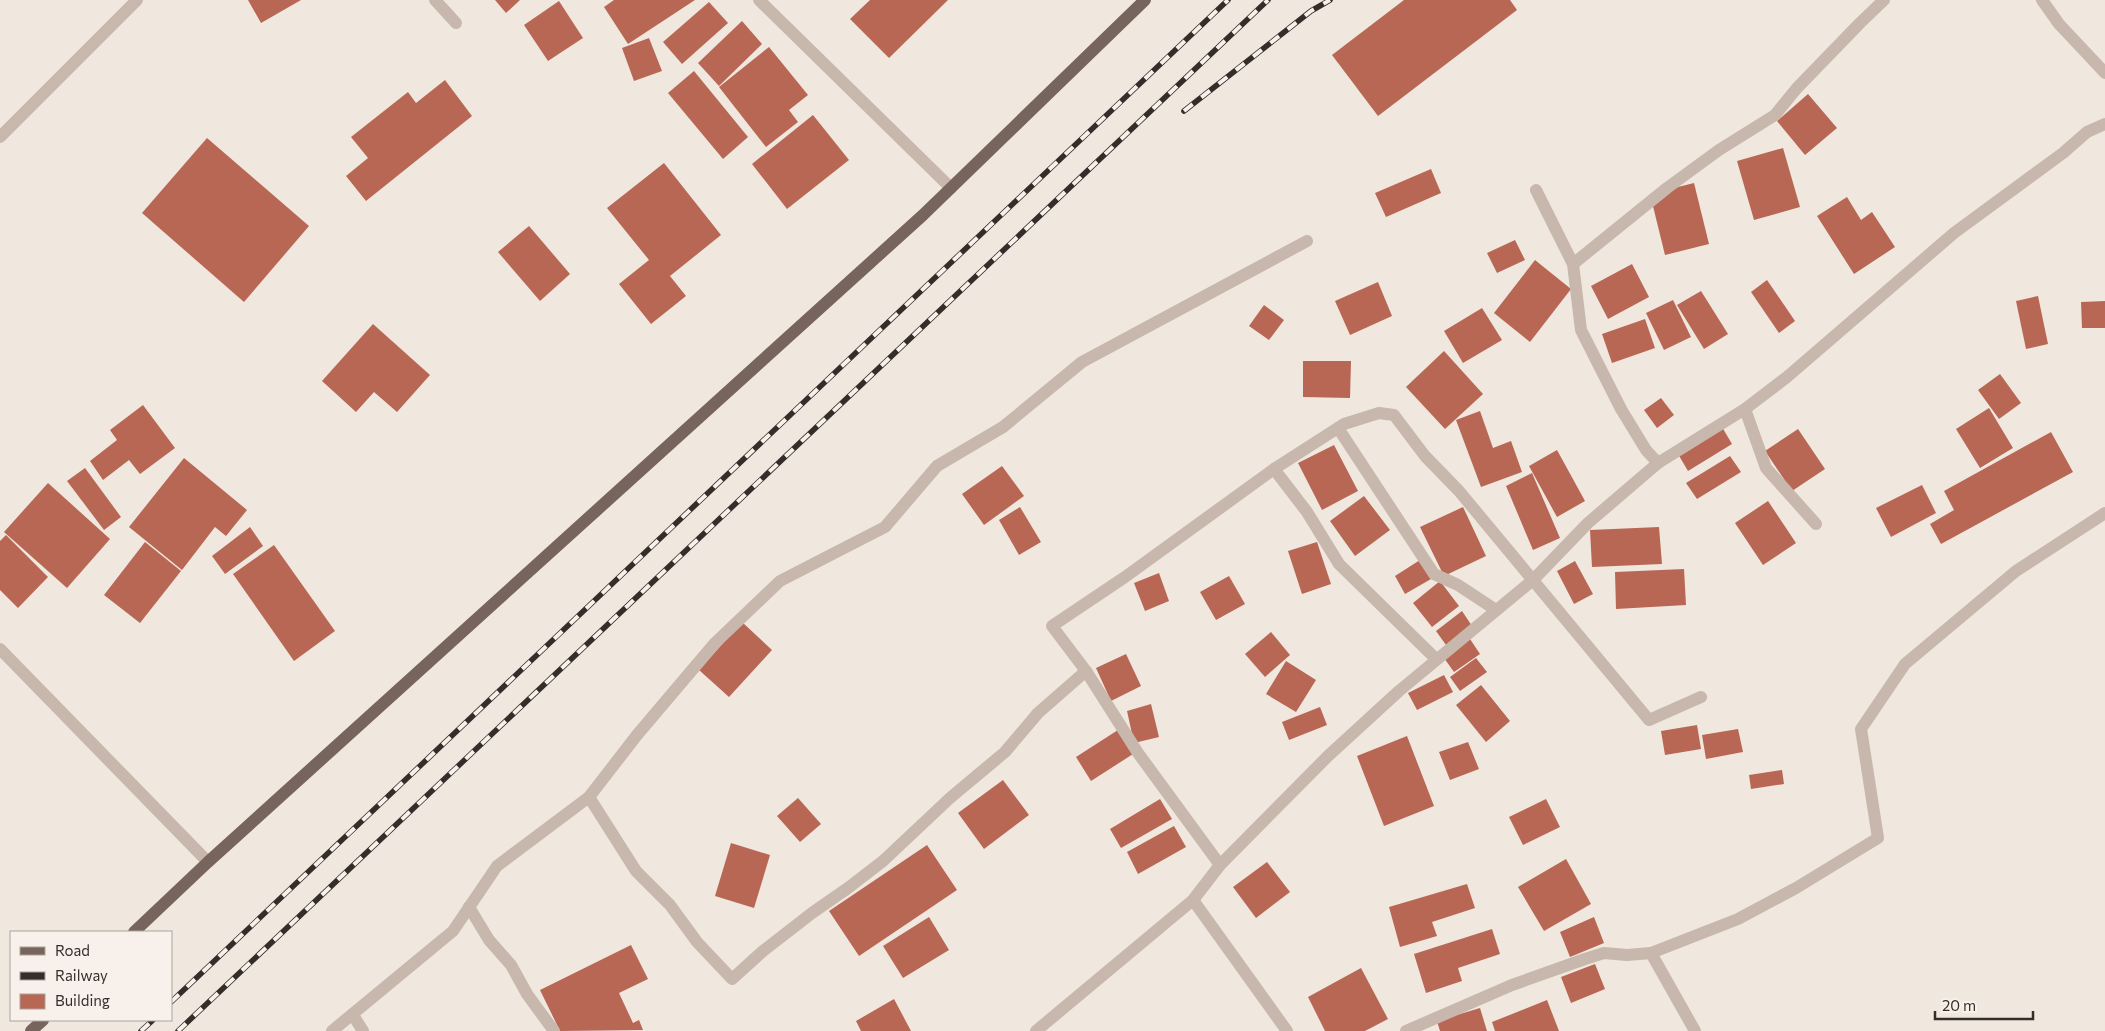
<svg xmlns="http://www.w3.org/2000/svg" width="2105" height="1031" font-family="Commissioner,sans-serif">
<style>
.building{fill:#b86754}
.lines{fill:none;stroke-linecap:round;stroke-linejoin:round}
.minor{stroke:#c7b7ac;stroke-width:12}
.major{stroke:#76645d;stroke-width:12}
.rail-casing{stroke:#362d2a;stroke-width:5.5}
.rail{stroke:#f8f1eb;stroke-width:4;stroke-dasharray:11;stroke-linecap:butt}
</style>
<rect width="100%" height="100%" fill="#f0e7df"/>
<!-- building -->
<g class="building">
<path d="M 248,0 L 301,0 L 261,23 Z"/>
<path d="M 495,0 L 520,0 L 506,13 Z"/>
<path d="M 614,0 L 695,0 L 628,44 L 604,7 Z"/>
<path d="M 870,0 L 948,0 L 889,58 L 850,19 Z"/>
<path d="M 1404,0 L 1510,0 L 1517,10 L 1378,116 L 1332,55 Z"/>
<path d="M 559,1 L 583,38 L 548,61 L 524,25 Z"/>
<path d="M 709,2 L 728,23 L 682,64 L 663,42 Z"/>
<path d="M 742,21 L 762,44 L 719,86 L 698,63 Z"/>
<path d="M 649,38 L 662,71 L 634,81 L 622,48 Z"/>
<path d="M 769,47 L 808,95 L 789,110 L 798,122 L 766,147 L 719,87 Z"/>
<path d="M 694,71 L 748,137 L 723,159 L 668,93 Z"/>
<path d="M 445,80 L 472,116 L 366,201 L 346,176 L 368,158 L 351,137 L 408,92 L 416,103 Z"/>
<path d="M 1808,94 L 1837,128 L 1805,155 L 1777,121 Z"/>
<path d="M 813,115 L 849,160 L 787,209 L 752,164 Z"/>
<path d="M 207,138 L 309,226 L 244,302 L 142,213 Z"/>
<path d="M 1783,148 L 1800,207 L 1754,220 L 1737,161 Z"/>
<path d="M 664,163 L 721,235 L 670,276 L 686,296 L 651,324 L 619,284 L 649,260 L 607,208 Z"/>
<path d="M 1431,169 L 1441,193 L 1386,217 L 1375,193 Z"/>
<path d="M 1694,183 L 1709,244 L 1665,255 L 1650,194 Z"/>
<path d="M 1847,197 L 1861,220 L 1872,212 L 1895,247 L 1854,274 L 1817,216 Z"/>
<path d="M 529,226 L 570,274 L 540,301 L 498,252 Z"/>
<path d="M 1515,240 L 1525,260 L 1497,273 L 1487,253 Z"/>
<path d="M 1535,260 L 1571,289 L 1530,342 L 1494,313 Z"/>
<path d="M 1632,264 L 1649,297 L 1608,319 L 1591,286 Z"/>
<path d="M 1767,280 L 1795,321 L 1779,333 L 1751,292 Z"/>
<path d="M 1378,282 L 1392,316 L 1350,335 L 1335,301 Z"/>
<path d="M 1701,291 L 1728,334 L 1704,349 L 1677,305 Z"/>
<path d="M 2038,296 L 2048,344 L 2026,349 L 2016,301 Z"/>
<path d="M 1673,300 L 1691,337 L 1664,350 L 1646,313 Z"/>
<path d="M 2105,301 L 2105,328 L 2082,328 L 2081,302 Z"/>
<path d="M 1264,305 L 1284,320 L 1269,340 L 1249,326 Z"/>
<path d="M 1482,308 L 1502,340 L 1463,363 L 1444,331 Z"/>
<path d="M 1645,319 L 1655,348 L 1612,363 L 1602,334 Z"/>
<path d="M 373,324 L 430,375 L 397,412 L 374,392 L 356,412 L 322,381 Z"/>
<path d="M 1444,351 L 1483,394 L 1445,429 L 1406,387 Z"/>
<path d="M 1303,361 L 1351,361 L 1350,398 L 1303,397 Z"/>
<path d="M 2000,374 L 2021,403 L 1999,419 L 1978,390 Z"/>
<path d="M 1661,398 L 1674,415 L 1657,428 L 1644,410 Z"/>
<path d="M 143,405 L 175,448 L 140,474 L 129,460 L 103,480 L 90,461 L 117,440 L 110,430 Z"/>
<path d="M 1989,408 L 2013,448 L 1980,468 L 1956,429 Z"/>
<path d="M 1480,411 L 1493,448 L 1511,441 L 1522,472 L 1481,487 L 1456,420 Z"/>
<path d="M 1722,427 L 1732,444 L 1688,471 L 1678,454 Z"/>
<path d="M 1798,429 L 1825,469 L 1792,491 L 1765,451 Z"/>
<path d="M 2051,432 L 2073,472 L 1941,544 L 1930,524 L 1954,510 L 1944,491 Z"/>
<path d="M 1334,445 L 1358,491 L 1322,510 L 1298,463 Z"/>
<path d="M 1557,450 L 1585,501 L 1557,517 L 1529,466 Z"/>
<path d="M 1730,456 L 1741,472 L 1697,499 L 1686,483 Z"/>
<path d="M 184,458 L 247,510 L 226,536 L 215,527 L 182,570 L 129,527 Z"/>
<path d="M 1002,466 L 1024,496 L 984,525 L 962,494 Z"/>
<path d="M 85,468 L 121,517 L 104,530 L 67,481 Z"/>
<path d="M 1532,473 L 1560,538 L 1533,550 L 1506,486 Z"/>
<path d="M 48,483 L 110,539 L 67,588 L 4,532 Z"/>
<path d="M 1922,485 L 1936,513 L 1891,537 L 1876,508 Z"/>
<path d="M 1364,496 L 1390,530 L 1355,556 L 1330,521 Z"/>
<path d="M 1768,501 L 1796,543 L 1763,565 L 1735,523 Z"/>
<path d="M 1020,507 L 1041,542 L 1019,555 L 999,520 Z"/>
<path d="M 1463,507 L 1486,556 L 1444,576 L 1420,527 Z"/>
<path d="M 250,527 L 263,546 L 225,574 L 212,556 Z"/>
<path d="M 1659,527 L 1662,564 L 1592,567 L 1590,530 Z"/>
<path d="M 6,535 L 48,577 L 18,608 L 0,590 L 0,541 Z"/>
<path d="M 145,542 L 181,571 L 140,623 L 104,595 Z"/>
<path d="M 1317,542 L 1331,584 L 1302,594 L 1288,551 Z"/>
<path d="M 274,545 L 335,631 L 294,661 L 233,574 Z"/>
<path d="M 1420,560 L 1431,579 L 1405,594 L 1395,576 Z"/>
<path d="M 1575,561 L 1593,594 L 1574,604 L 1557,571 Z"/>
<path d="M 1684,569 L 1686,605 L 1616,609 L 1615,572 Z"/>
<path d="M 1159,573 L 1169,601 L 1145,611 L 1134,583 Z"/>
<path d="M 1229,576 L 1245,604 L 1216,620 L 1200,592 Z"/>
<path d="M 1440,581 L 1459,606 L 1432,627 L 1413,603 Z"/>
<path d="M 1462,611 L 1472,626 L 1446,645 L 1436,631 Z"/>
<path d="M 742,622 L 772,650 L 729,697 L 699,670 Z"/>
<path d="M 1271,632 L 1290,655 L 1265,677 L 1245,654 Z"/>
<path d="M 1470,639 L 1480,654 L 1454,672 L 1444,658 Z"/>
<path d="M 1126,654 L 1141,686 L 1111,701 L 1096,668 Z"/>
<path d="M 1476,658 L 1487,672 L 1460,691 L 1450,677 Z"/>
<path d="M 1286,661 L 1316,680 L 1296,712 L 1266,694 Z"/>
<path d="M 1444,675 L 1453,692 L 1417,710 L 1408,693 Z"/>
<path d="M 1481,685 L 1510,721 L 1486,742 L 1456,705 Z"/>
<path d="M 1151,704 L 1159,737 L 1134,743 L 1127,711 Z"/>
<path d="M 1320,707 L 1327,725 L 1289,740 L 1282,722 Z"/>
<path d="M 1697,725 L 1701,749 L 1665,755 L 1661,731 Z"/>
<path d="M 1738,729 L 1743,752 L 1706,759 L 1702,735 Z"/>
<path d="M 1118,730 L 1133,754 L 1091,781 L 1076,757 Z"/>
<path d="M 1407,736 L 1434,806 L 1384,826 L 1357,756 Z"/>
<path d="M 1468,742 L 1479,769 L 1450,780 L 1439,752 Z"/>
<path d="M 1782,770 L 1784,784 L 1751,789 L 1749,775 Z"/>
<path d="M 1003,780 L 1029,815 L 984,849 L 958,813 Z"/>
<path d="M 798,798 L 821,824 L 800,842 L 777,816 Z"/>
<path d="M 1160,799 L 1172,819 L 1121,848 L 1110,829 Z"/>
<path d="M 1546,799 L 1560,827 L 1523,845 L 1509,817 Z"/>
<path d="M 1174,826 L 1186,847 L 1138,874 L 1127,852 Z"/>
<path d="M 731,843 L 770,855 L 754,908 L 715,896 Z"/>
<path d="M 927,845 L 957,890 L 859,956 L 829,911 Z"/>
<path d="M 1566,859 L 1591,904 L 1544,931 L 1518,887 Z"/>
<path d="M 1267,862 L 1290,892 L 1256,918 L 1233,887 Z"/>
<path d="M 1467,884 L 1475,908 L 1432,922 L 1437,936 L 1400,947 L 1389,907 Z"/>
<path d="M 929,917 L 949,950 L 903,978 L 883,946 Z"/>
<path d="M 1594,917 L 1604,943 L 1570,957 L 1560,932 Z"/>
<path d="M 1492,929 L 1500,954 L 1458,968 L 1462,981 L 1426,993 L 1414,954 Z"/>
<path d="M 631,945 L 648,979 L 619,993 L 633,1023 L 639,1020 L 643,1030 L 560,1031 L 540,990 Z"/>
<path d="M 1595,964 L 1605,989 L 1571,1003 L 1561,977 Z"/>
<path d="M 1361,968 L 1388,1019 L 1365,1031 L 1325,1031 L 1308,997 Z"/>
<path d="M 894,999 L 911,1031 L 861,1031 L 856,1021 Z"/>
<path d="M 1547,1000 L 1559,1031 L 1495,1031 L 1492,1022 Z"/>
<path d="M 1480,1008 L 1487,1031 L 1440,1031 L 1437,1021 Z"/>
</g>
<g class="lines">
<!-- minor -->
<g class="minor">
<path d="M 435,0 L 456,23"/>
<path d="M 759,0 L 951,188"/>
<path d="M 2042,0 L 2059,24 L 2105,73"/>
<path d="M 0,137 L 137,0"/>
<path d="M 1536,190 L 1573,264 L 1581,330 L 1621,409 L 1646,450 L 1658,463"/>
<path d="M 1573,264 L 1667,188 L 1719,150 L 1775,115 L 1797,88 L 1860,23 L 1884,0"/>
<path d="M 1745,409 L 1766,468 L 1816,524"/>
<path d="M 1338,428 L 1434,574 L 1458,585 L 1496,610"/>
<path d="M 1274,469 L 1307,512 L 1339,564 L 1436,659"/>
<path d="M 0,649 L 208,862"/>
<path d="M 589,797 L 636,871 L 670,905 L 697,942 L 732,979 L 763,951 L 812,913 L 848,888 L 883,861 L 950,798 L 1005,752 L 1038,713 L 1086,671"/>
<path d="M 1220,865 L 1138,753 L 1086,671 L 1052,626 L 1125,577 L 1274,469 L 1344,424 L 1379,413 L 1394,415 L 1425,456 L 1459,491 L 1649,720 L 1701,697"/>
<path d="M 1193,900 L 1287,1031"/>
<path d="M 469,907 L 489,940 L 511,965 L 527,994 L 554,1031"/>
<path d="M 353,1015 L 363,1031"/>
<path d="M 332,1031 L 453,931 L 497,866 L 589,797 L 637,735 L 715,643 L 780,581 L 885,527 L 937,466 L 1003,427 L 1082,362 L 1307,241"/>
<path d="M 1036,1031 L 1193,900 L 1220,865 L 1328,756 L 1399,691 L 1533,580 L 1588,523 L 1658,463 L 1745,409 L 1787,377 L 1954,233 L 2063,153 L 2087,132 L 2105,124"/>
<path d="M 1406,1031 L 1512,985 L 1585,959 L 1604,953 L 1627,955 L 1651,953"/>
<path d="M 1695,1031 L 1651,953 L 1738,919 L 1796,888 L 1878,838 L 1861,729 L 1905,664 L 2016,571 L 2105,513"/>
</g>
<!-- major -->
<g class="major">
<path d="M 134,932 L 208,862 L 923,215 L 1145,0"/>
<path d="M 31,1031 L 43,1020"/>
</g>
<!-- rail casing -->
<g class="rail-casing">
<g id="rail">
<path d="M 1184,111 L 1311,11 L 1330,0"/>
<path d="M 171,1002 L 1228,0"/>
<path d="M 141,1031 L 153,1020"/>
<path d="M 178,1031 L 1268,0"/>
</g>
</g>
<!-- rail -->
<use href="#rail" class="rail"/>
</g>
<!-- legend -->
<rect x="10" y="931" width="162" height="90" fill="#f8f1eb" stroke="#aaa39e"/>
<rect x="20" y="947" width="25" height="8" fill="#76645d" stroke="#aaa39e"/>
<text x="55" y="956" font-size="15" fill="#362d2a">Road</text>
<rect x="20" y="972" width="25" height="8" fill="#362d2a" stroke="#aaa39e"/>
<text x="55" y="981" font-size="15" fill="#362d2a">Railway</text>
<rect x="20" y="994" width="25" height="15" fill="#b86754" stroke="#aaa39e"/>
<text x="55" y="1006" font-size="15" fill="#362d2a">Building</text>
<!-- scale -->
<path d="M1935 1011v8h98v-8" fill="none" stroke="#362d2a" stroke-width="2.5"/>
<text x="1942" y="1011" font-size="15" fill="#362d2a" stroke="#f8f1eb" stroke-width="4" paint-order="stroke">20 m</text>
</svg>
